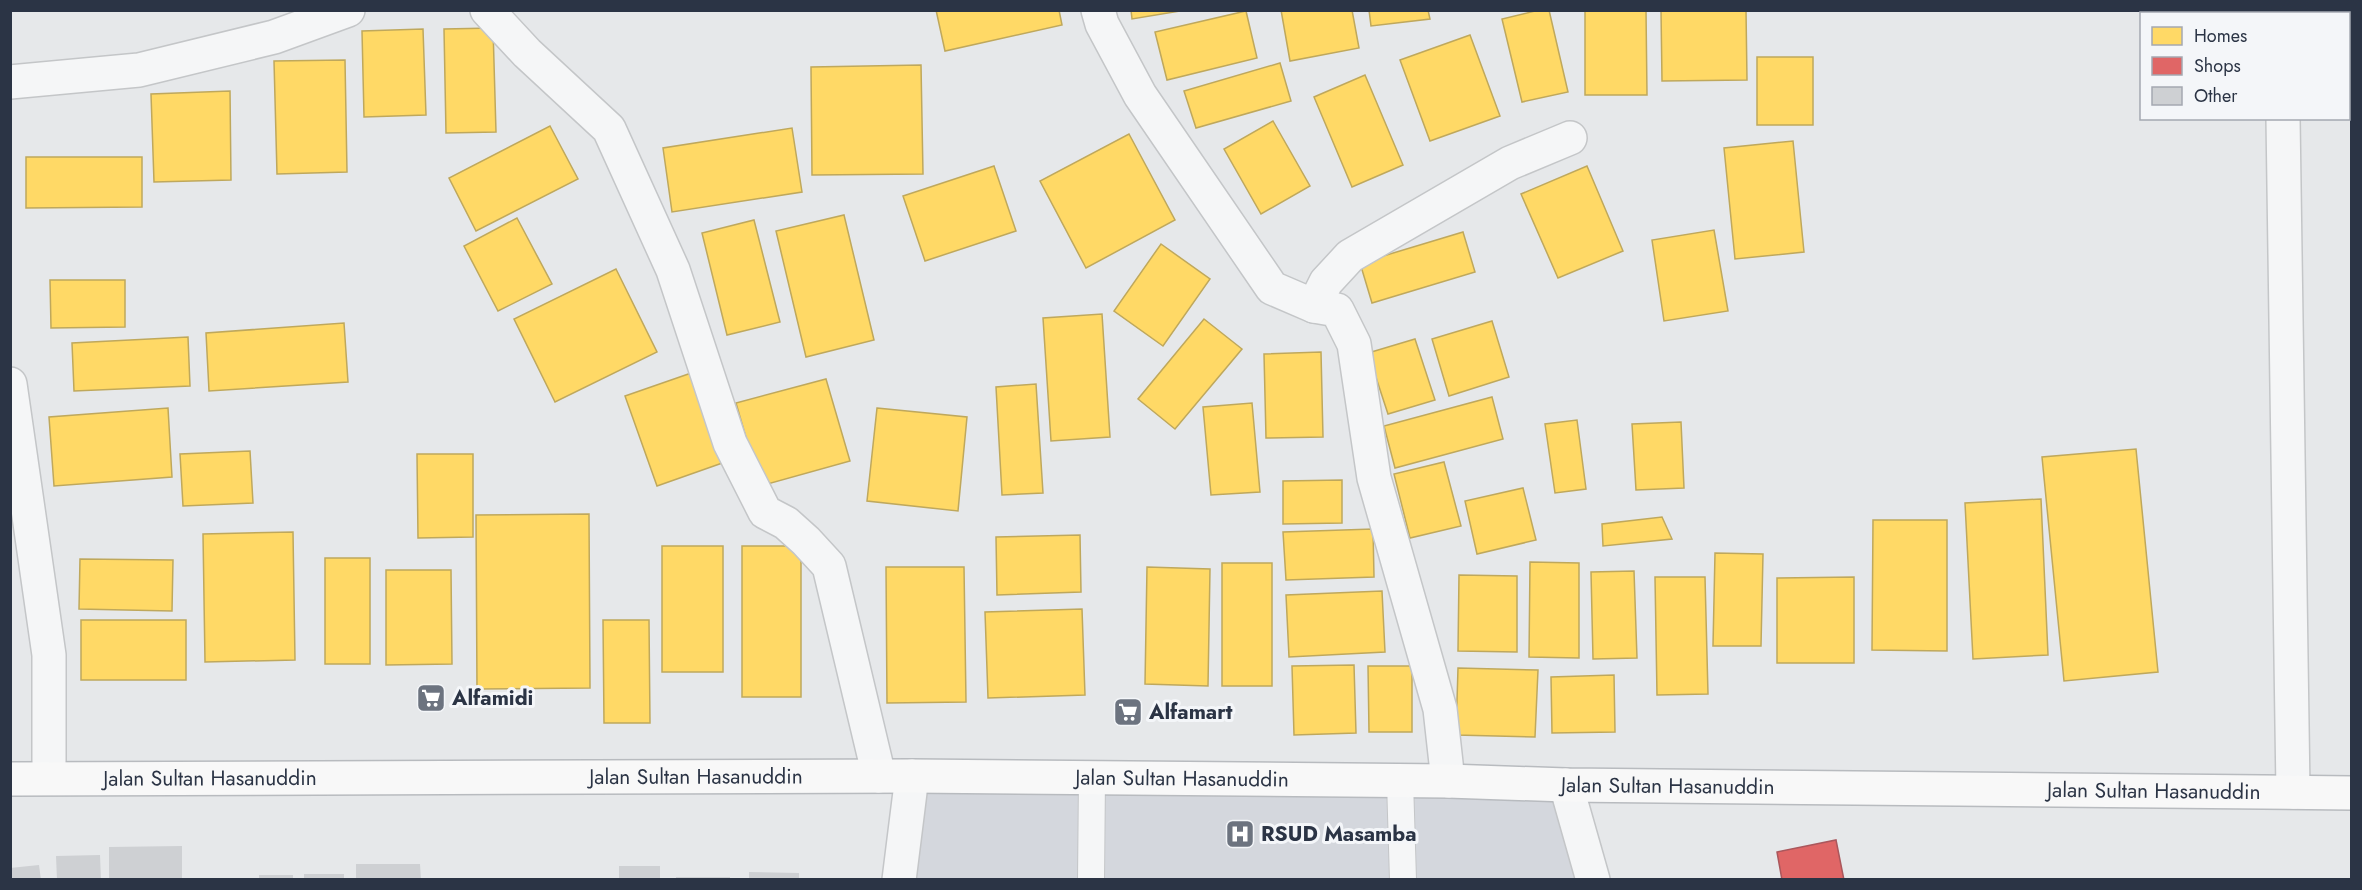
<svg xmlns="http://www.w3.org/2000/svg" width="2362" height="890" font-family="Jost,sans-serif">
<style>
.built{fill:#d4d7dd}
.homes{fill:#ffd966;stroke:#bfa85c;stroke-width:1.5}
.shops{fill:#e06666;stroke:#aa575c;stroke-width:1.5}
.building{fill:#ced0d3}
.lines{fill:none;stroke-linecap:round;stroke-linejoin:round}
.service-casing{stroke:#c4c6c8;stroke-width:28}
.minor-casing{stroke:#c4c6c8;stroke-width:36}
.trunk-casing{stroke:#b8bbbf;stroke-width:36}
.service{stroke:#f5f6f7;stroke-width:26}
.minor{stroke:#f5f6f7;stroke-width:33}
.trunk{stroke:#f8f8f8;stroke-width:33}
.labels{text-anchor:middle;stroke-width:6;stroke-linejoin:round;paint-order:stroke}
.poi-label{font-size:21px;font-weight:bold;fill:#2b3445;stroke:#f4f6f9;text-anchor:start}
.street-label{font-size:21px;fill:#2b3445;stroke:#f4f6f9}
</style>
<rect width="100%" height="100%" fill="#e6e8ea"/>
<!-- built -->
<path class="built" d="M 918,783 L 1558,788 L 1583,880 L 904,880 Z"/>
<!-- homes -->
<g class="homes">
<path d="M 936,10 L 1059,10 L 1062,25 L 945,51 Z"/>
<path d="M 1131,10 L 1186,10 L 1132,19 Z"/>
<path d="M 1281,10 L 1352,10 L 1359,48 L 1290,61 Z"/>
<path d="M 1369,10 L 1428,10 L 1430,19 L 1371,26 Z"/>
<path d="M 1539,10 L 1549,10 L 1568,92 L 1522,102 L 1502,19 Z"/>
<path d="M 1585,10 L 1646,10 L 1647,95 L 1585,95 Z"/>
<path d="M 1661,10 L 1746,10 L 1747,80 L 1662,81 Z"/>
<path d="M 1246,11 L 1257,58 L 1167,80 L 1155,32 Z"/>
<path d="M 493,28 L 496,132 L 446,133 L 444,29 Z"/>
<path d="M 423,29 L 426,115 L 364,117 L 362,31 Z"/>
<path d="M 1470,35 L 1500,116 L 1430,141 L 1400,60 Z"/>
<rect x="1757" y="57" width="56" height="68"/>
<path d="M 345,60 L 347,172 L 277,174 L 274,61 Z"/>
<path d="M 1280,63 L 1291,101 L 1196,128 L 1184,91 Z"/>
<path d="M 921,65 L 923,174 L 812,175 L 811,67 Z"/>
<path d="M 1365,75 L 1403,165 L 1352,187 L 1314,97 Z"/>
<path d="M 230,91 L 231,180 L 154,182 L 151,94 Z"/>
<path d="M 1273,121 L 1310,186 L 1261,214 L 1224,149 Z"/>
<path d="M 550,126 L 578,179 L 476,231 L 449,178 Z"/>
<path d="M 792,128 L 802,192 L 672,212 L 663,148 Z"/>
<path d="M 1129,134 L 1175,220 L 1086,268 L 1040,181 Z"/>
<path d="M 1793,141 L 1804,252 L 1735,259 L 1724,148 Z"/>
<path d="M 26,157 L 142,157 L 142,207 L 26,208 Z"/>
<path d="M 994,166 L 1016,231 L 925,261 L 903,196 Z"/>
<path d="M 1587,166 L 1623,251 L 1558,278 L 1521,194 Z"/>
<path d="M 844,215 L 874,340 L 806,357 L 776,231 Z"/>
<path d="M 517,218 L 552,284 L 498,311 L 464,246 Z"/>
<path d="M 754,220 L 780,322 L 727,335 L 702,233 Z"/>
<path d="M 1714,230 L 1728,311 L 1664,321 L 1652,240 Z"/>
<path d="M 1463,232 L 1475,272 L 1372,303 L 1360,263 Z"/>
<path d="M 1161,244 L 1210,279 L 1163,346 L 1114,311 Z"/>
<path d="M 616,269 L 657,352 L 555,402 L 514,319 Z"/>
<path d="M 50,280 L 125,280 L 125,327 L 51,328 Z"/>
<path d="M 1102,314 L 1110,437 L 1051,441 L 1043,318 Z"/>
<path d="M 1204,319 L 1242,349 L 1175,429 L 1138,399 Z"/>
<path d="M 1492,321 L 1509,377 L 1449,396 L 1432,339 Z"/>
<path d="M 344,323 L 348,382 L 209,391 L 206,333 Z"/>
<path d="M 188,337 L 190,386 L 74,391 L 72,343 Z"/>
<path d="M 1415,339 L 1435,400 L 1388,414 L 1368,353 Z"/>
<path d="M 1321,352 L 1323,437 L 1266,438 L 1264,354 Z"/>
<path d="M 697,371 L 728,461 L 657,486 L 625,396 Z"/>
<path d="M 826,379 L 850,461 L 760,486 L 736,403 Z"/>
<path d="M 1036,384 L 1043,493 L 1002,495 L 996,387 Z"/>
<path d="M 1492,397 L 1503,439 L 1395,468 L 1384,426 Z"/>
<path d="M 1252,403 L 1260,492 L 1211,495 L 1203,407 Z"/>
<path d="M 168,408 L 172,477 L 54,486 L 49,417 Z"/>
<path d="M 877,408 L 967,417 L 958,511 L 867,501 Z"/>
<path d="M 1577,420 L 1586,489 L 1555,493 L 1545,424 Z"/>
<path d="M 1681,422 L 1684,488 L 1636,490 L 1632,424 Z"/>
<path d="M 2136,449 L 2158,672 L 2064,681 L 2042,457 Z"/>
<path d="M 250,451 L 253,503 L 183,506 L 180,454 Z"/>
<path d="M 417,454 L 473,454 L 473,537 L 418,538 Z"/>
<path d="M 1444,462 L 1461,526 L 1410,538 L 1394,474 Z"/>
<path d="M 1342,480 L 1342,523 L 1283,524 L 1283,481 Z"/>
<path d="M 1523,488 L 1536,540 L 1477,554 L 1465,501 Z"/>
<path d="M 2041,499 L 2048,655 L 1973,659 L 1965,503 Z"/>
<path d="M 589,514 L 590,688 L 477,689 L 476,515 Z"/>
<path d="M 1662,517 L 1672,539 L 1603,546 L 1602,524 Z"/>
<path d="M 1873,520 L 1947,520 L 1947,651 L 1872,650 Z"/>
<path d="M 1373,529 L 1374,577 L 1286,580 L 1283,532 Z"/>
<path d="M 293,532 L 295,660 L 205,662 L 203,534 Z"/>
<path d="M 1080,535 L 1081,592 L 997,595 L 996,537 Z"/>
<rect x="662" y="546" width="61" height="126"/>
<rect x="742" y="546" width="59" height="151"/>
<path d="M 1715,553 L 1763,554 L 1761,646 L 1713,646 Z"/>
<rect x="325" y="558" width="45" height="106"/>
<path d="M 80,559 L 173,560 L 172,611 L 79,609 Z"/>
<path d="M 1530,562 L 1579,563 L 1579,658 L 1529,657 Z"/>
<rect x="1222" y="563" width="50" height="123"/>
<path d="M 886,567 L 964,567 L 966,702 L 887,703 Z"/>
<path d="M 1147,567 L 1210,569 L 1208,686 L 1145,684 Z"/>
<path d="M 386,570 L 451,570 L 452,664 L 386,665 Z"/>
<path d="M 1634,571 L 1637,658 L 1593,659 L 1591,572 Z"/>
<path d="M 1459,575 L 1517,576 L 1517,652 L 1458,651 Z"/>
<path d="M 1655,577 L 1705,577 L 1708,694 L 1657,695 Z"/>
<path d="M 1854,577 L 1854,663 L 1777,663 L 1777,578 Z"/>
<path d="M 1382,591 L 1385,652 L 1289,657 L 1286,595 Z"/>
<path d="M 1082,609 L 1085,695 L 988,698 L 985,612 Z"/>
<rect x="81" y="620" width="105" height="60"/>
<path d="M 603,620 L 649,620 L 650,723 L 604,723 Z"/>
<path d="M 1354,665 L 1356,733 L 1294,735 L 1292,666 Z"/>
<path d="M 1368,666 L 1412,666 L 1412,732 L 1369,732 Z"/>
<path d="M 1458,668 L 1538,670 L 1535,737 L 1456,735 Z"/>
<path d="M 1614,675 L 1615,732 L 1552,733 L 1551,677 Z"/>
</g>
<!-- shops -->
<path class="shops" d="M 1836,840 L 1844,880 L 1782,880 L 1777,852 Z"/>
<!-- building -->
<g class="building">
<path d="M 182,846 L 182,880 L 109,880 L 109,847 Z"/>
<path d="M 100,855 L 101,880 L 57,880 L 56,856 Z"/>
<path d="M 356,864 L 420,864 L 421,880 L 356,880 Z"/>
<path d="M 39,865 L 41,880 L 10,880 L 10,868 Z"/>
<rect x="619" y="866" width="41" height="14"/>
<path d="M 749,872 L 799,873 L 799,880 L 749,880 Z"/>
<rect x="304" y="874" width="40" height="6"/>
<rect x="259" y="875" width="34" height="5"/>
<rect x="676" y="877" width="54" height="3"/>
</g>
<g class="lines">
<!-- service casing -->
<g class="service-casing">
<g id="service">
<path d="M 1400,781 L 1403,880"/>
<path d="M 1091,880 L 1092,778"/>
</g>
</g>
<!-- minor casing -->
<g class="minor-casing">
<g id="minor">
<path d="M 487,10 L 527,53 L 609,129 L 673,270 L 730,443 L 765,512 L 786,523 L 806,541 L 829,566 L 879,776"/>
<path d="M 1098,10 L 1102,24 L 1140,95 L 1272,288 L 1314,306 L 1337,310 L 1354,344 L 1374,478 L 1440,709 L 1448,781"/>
<path d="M 10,82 L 139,70 L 274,37 L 348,10"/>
<path d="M 2283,118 L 2293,792"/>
<path d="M 1314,306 L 1326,282 L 1350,256 L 1510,163 L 1570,138"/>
<path d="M 10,384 L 49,655 L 49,778"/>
<path d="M 1566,785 L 1593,880"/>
<path d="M 899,880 L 912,776"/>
</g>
</g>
<!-- trunk casing -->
<g class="trunk-casing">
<g id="trunk">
<path id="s1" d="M 10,779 L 912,776 L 1448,781 L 1566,785 L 2352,793"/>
</g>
</g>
<!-- service -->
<use href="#service" class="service"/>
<!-- minor -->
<use href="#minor" class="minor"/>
<!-- trunk -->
<use href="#trunk" class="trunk"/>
</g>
<!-- icons -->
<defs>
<g id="supermarket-square" transform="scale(1.5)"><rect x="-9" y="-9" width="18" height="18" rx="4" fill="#6c737f" stroke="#f4f6f9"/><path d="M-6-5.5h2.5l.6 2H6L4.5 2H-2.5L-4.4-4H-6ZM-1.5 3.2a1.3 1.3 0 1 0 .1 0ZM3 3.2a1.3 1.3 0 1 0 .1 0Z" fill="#fff"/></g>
<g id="hospital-square" transform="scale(1.5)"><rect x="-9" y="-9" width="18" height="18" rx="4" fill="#6c737f" stroke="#f4f6f9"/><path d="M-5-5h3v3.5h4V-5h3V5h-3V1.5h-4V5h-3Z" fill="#fff"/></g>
</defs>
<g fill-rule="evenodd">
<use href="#supermarket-square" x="431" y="698"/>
<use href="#supermarket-square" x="1128" y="712"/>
<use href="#hospital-square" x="1240" y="834"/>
</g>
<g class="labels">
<!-- poi labels -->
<g class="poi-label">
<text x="452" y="705">Alfamidi</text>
<text x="1149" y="719">Alfamart</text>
<text x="1261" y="841">RSUD Masamba</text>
</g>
<!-- street labels -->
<g class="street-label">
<text dy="7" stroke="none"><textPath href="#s1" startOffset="686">Jalan Sultan Hasanuddin</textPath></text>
<text dy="7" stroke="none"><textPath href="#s1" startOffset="200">Jalan Sultan Hasanuddin</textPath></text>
<text dy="7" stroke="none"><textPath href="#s1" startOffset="1172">Jalan Sultan Hasanuddin</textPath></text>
<text dy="7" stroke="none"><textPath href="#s1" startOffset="1658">Jalan Sultan Hasanuddin</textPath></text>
<text dy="7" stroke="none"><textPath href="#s1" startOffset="2144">Jalan Sultan Hasanuddin</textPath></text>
</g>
</g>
<!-- border -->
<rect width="2362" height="890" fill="none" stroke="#2b3445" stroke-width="24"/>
<!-- legend -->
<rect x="2140" y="12" width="210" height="108" fill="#f4f6f9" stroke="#a4a8b1" stroke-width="1.5"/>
<rect x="2152" y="27" width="30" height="18" fill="#ffd966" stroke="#a4a8b1" stroke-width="1.5"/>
<text x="2194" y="42" font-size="18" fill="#2b3445">Homes</text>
<rect x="2152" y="57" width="30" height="18" fill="#e06666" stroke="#a4a8b1" stroke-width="1.5"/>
<text x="2194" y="72" font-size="18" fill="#2b3445">Shops</text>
<rect x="2152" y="87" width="30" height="18" fill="#ced0d3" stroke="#a4a8b1" stroke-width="1.5"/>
<text x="2194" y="102" font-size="18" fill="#2b3445">Other</text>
</svg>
